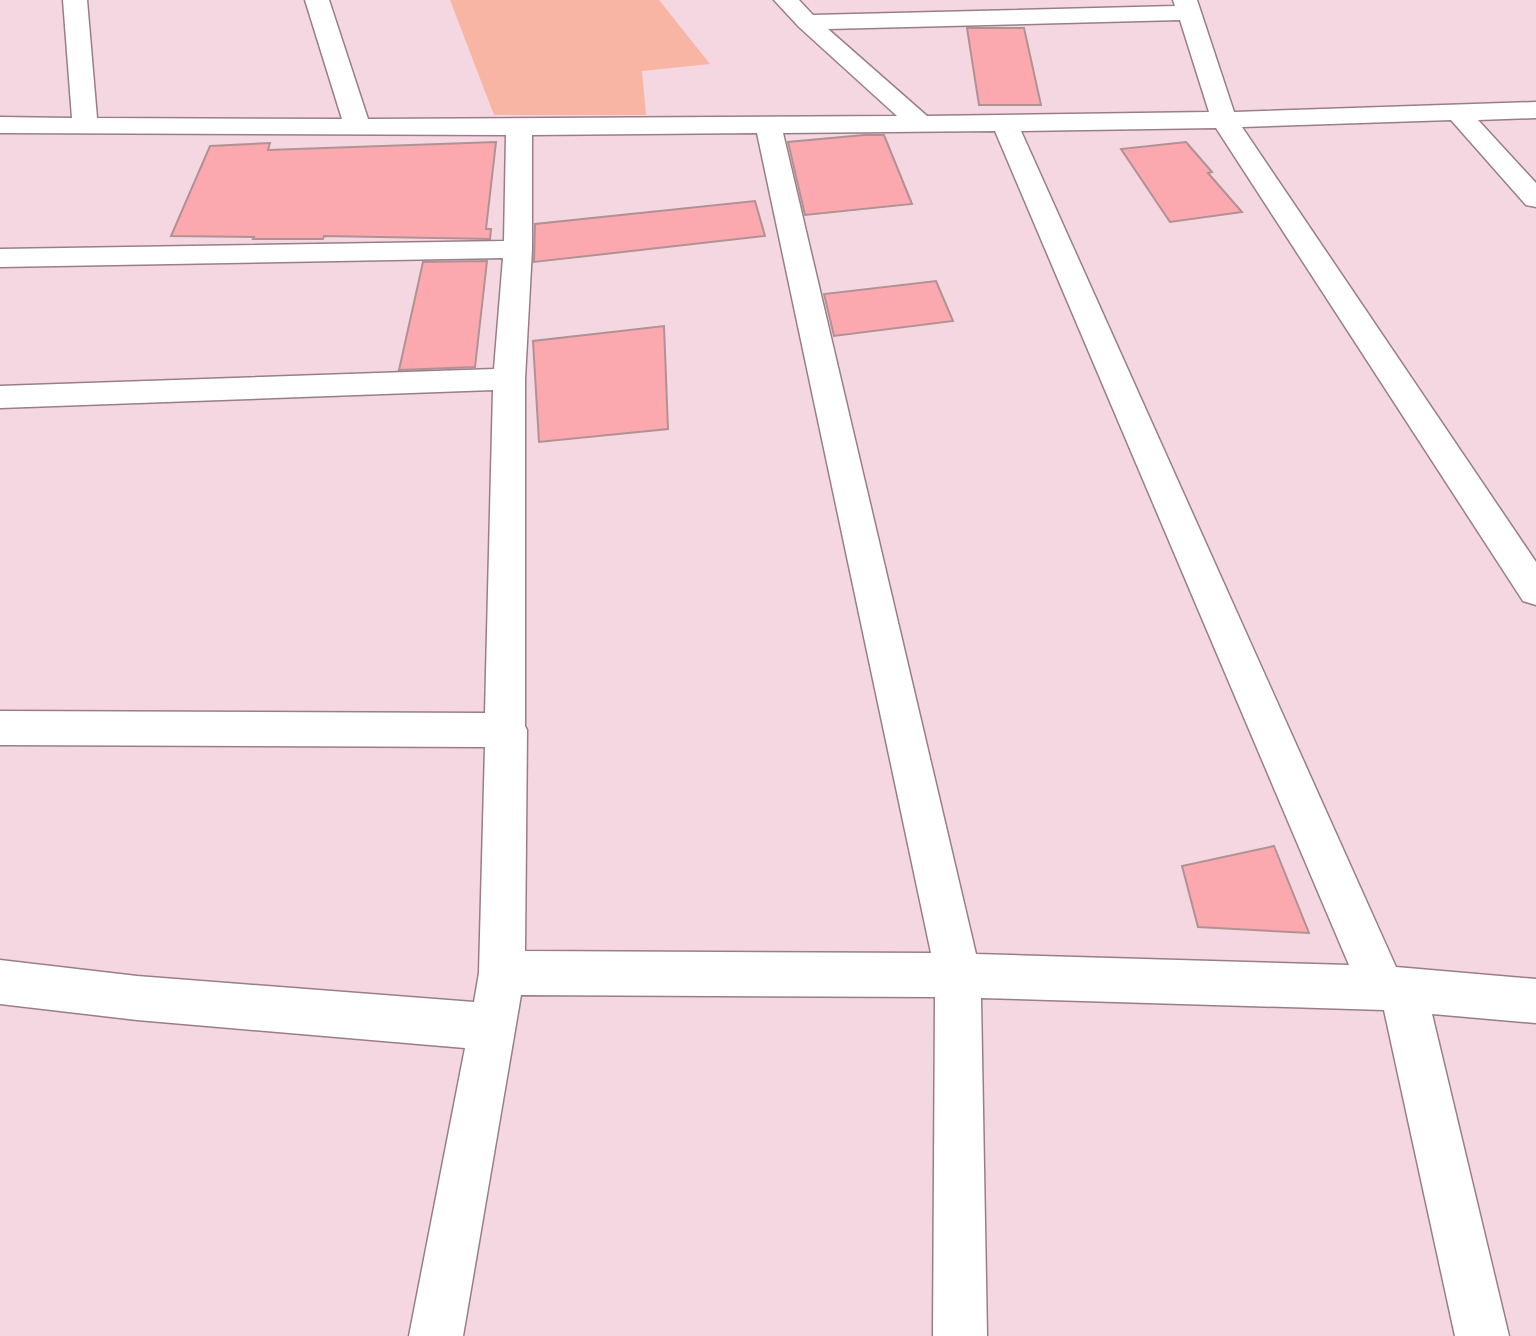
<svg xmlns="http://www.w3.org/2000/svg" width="1536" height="1336" font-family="'Sofia Sans Condensed',sans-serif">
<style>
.green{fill:#f8b5a3}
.building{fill:#fba9af;stroke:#b09294;stroke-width:2}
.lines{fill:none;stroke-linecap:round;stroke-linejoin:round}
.minor-casing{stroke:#997e89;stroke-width:3}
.minor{fill:#fff;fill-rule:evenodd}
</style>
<rect width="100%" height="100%" fill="#f5d7e2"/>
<!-- green -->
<path class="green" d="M 450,0 L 659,0 L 710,64 L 642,71 L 646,115 L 494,115 Z"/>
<!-- building -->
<g class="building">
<path d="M 967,28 L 1024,28 L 1041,105 L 979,105 Z"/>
<path d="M 864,135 L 884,135 L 912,204 L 805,215 L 788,142 Z"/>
<path d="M 496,142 L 486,229 L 491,229 L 490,239 L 324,236 L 323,239 L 253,239 L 254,237 L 171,236 L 210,146 L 270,143 L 268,150 Z"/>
<path d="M 1186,142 L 1212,172 L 1208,173 L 1242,212 L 1170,222 L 1121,149 Z"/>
<path d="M 755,201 L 765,236 L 534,262 L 535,224 Z"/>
<path d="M 487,261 L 475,367 L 399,370 L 423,262 Z"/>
<path d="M 936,281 L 953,321 L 834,336 L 824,294 Z"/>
<path d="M 664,326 L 668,429 L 539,442 L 533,341 Z"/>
<path d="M 1274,846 L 1309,933 L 1198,927 L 1182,866 Z"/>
</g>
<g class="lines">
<!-- minor casing -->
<g class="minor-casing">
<path id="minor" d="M 63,0 L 87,0 L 97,118 L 342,119 L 305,0 L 329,0 L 368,119 L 897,116 L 799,27 L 774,0 L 799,0 L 813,15 L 1175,6 L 1173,0 L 1197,0 L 1234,112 L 1536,102 L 1536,118 L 1478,120 L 1536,183 L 1536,207 L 1526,205 L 1451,120 L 1242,127 L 1536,562 L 1536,605 L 1523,601 L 1216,128 L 1021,131 L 1396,967 L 1536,979 L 1536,1023 L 1432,1014 L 1509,1336 L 1455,1336 L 1384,1010 L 981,998 L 987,1336 L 933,1336 L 935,997 L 521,995 L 463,1336 L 409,1336 L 465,1048 L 137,1020 L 0,1004 L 0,960 L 137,976 L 474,1002 L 479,973 L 485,747 L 0,745 L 0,711 L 485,713 L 493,390 L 0,408 L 0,386 L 494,369 L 503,258 L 0,267 L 0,249 L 504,241 L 506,135 L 0,133 L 0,117 L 72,118 ZM 1180,20 L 1209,112 L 927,116 L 828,29 ZM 995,131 L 1349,965 L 976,954 L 783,133 ZM 757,133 L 931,953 L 525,951 L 527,730 L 525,726 L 525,379 L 532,249 L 532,135 Z"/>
</g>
<!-- minor -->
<use href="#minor" class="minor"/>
</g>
</svg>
